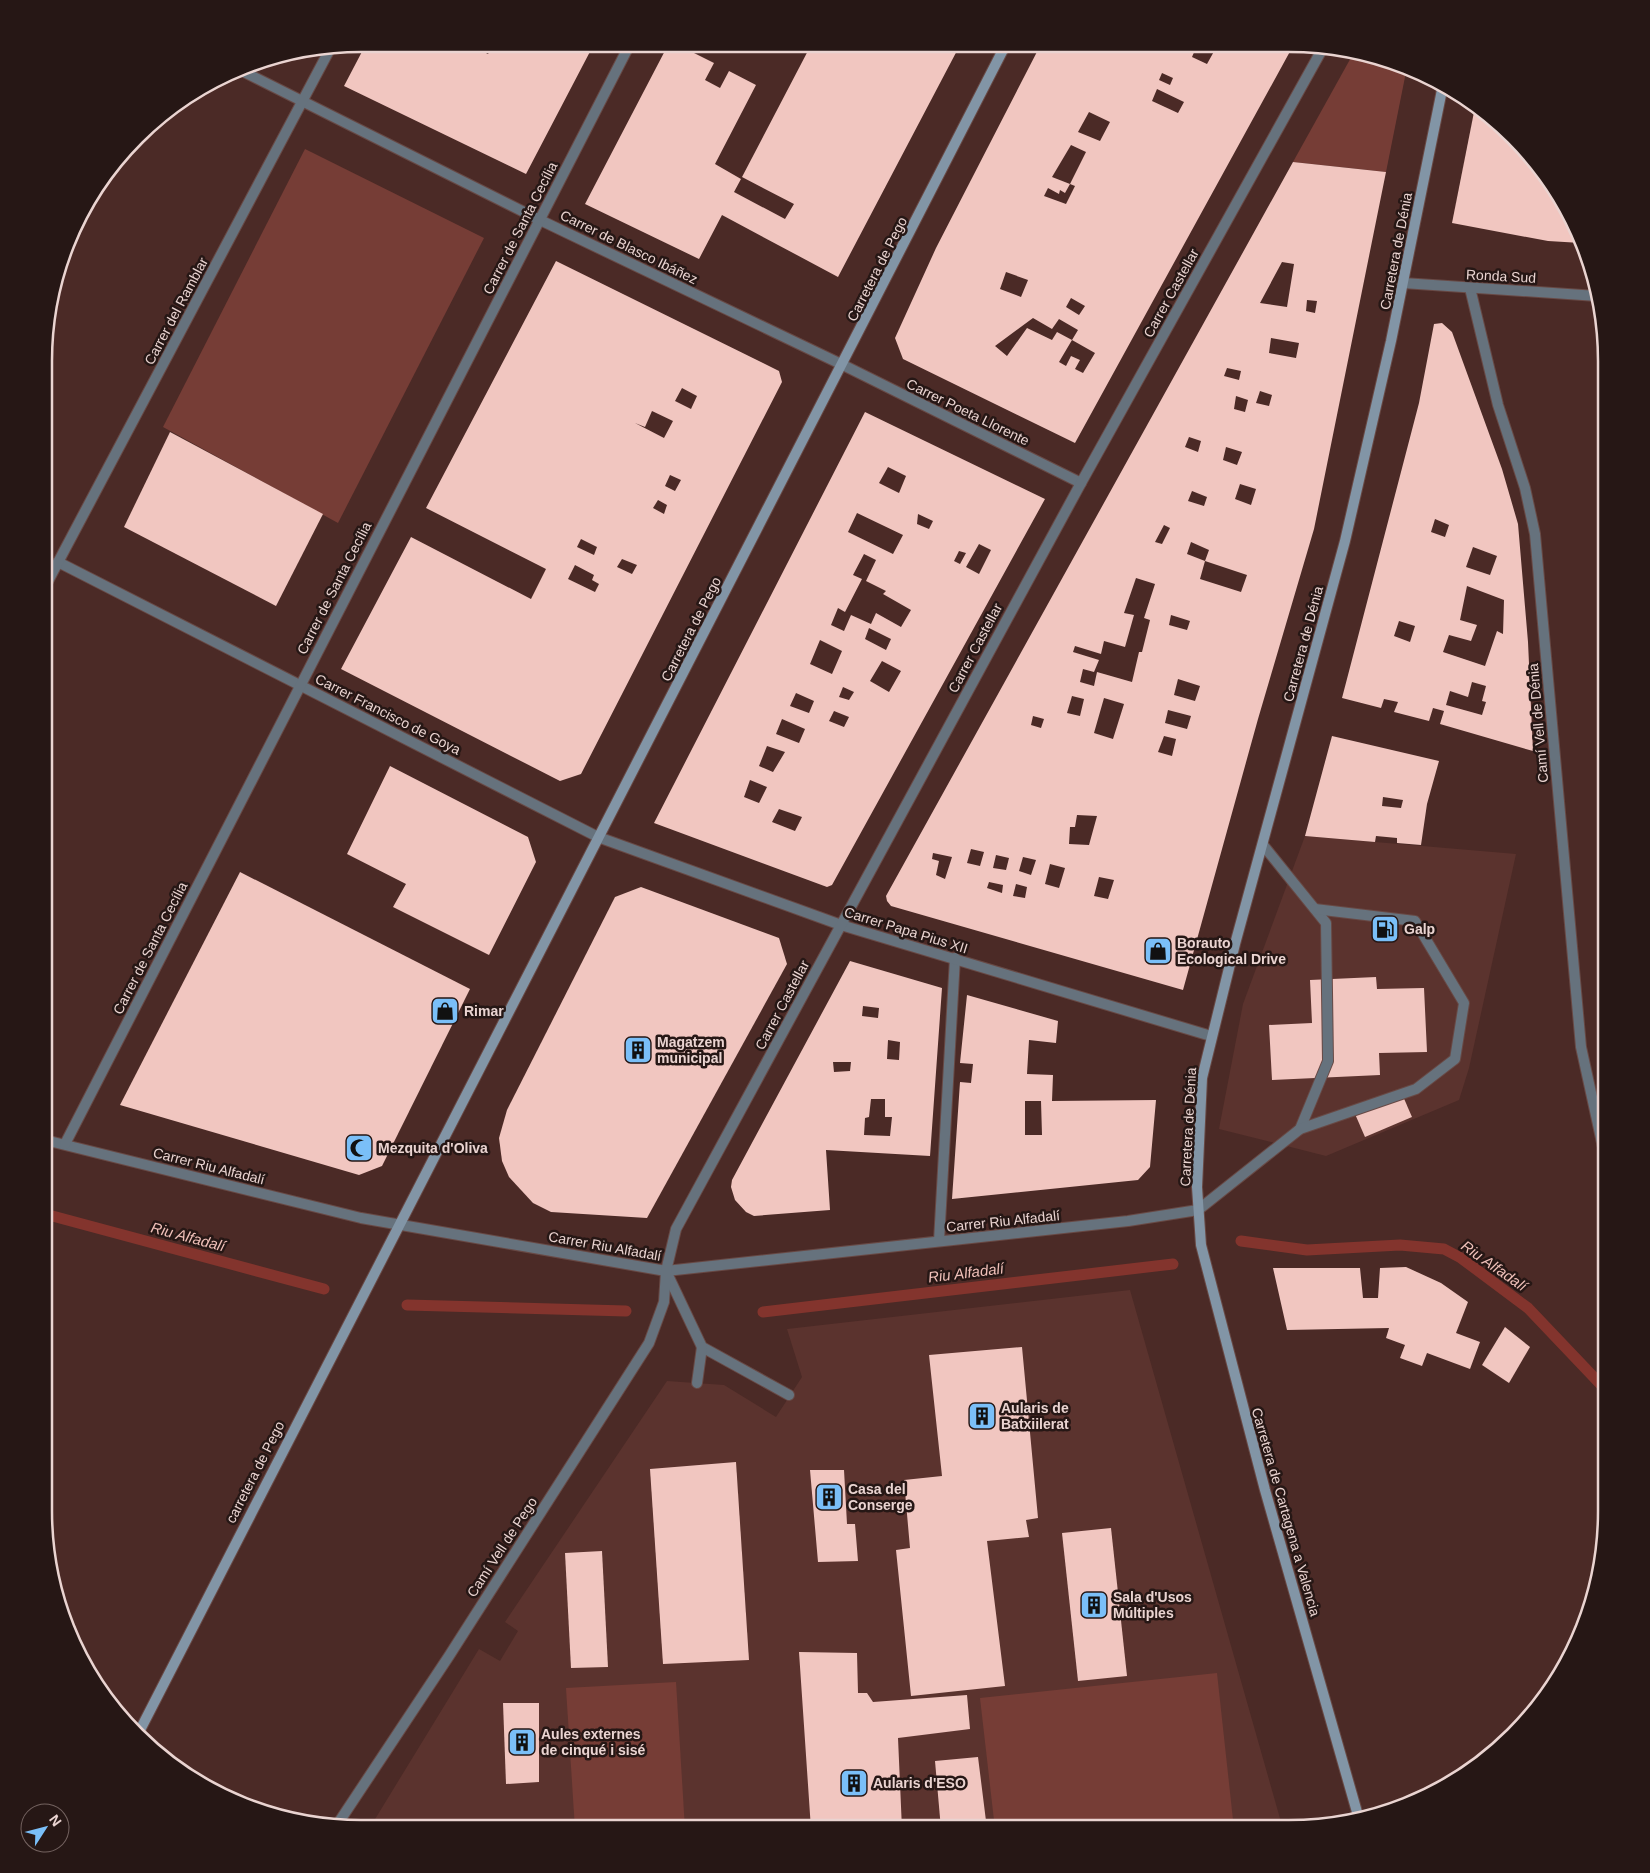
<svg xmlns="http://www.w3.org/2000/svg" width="1650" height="1873" font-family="Arial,sans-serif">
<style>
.built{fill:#5b332e}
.green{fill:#763d36}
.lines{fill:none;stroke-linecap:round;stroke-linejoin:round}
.stream{stroke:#83342d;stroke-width:11}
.building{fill:#f1c6c0;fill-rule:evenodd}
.service-casing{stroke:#684945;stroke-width:12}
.minor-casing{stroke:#684945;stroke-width:12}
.tertiary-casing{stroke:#684945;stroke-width:12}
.secondary-casing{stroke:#684945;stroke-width:12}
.service{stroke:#66727d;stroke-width:10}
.minor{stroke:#66727d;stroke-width:10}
.tertiary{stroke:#66727d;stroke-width:10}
.secondary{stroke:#8295a6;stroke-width:10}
.labels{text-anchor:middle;stroke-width:5;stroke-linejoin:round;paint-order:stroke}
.street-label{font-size:14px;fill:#ead4d1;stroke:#261715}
.poi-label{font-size:14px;font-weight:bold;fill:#ead4d1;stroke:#261715;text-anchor:start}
.water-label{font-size:15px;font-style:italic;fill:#f0c0b9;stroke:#261715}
.rim{fill:none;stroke:#ead4d1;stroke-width:2.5}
</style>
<rect width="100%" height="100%" fill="#4b2a26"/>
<!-- built -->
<g class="built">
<path d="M 1305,836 L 1516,854 L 1469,1068 L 1459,1100 L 1326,1156 L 1219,1129 L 1243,1004 Z"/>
<path d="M 1130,1290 L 1283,1829 L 369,1829 L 479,1649 L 500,1661 L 518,1631 L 505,1622 L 667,1381 L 724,1385 L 776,1417 L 802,1377 L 787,1329 Z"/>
</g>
<!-- green -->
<g class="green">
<path d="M 1353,54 L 1406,72 L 1386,172 L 1293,162 Z"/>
<path d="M 305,149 L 484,238 L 338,523 L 163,427 Z"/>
<path d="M 1217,1673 L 1234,1829 L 995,1829 L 980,1698 Z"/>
<path d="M 676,1682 L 685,1829 L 575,1829 L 566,1688 Z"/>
</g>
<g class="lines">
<!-- stream -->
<g class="stream">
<path d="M 45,1214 L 324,1289"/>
<path d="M 1241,1241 L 1307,1250 L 1400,1245 L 1444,1249 L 1461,1258 L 1528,1308 L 1606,1390"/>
<path d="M 407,1305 L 626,1311"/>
<path d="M 763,1312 L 1173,1264"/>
</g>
</g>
<!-- building -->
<g class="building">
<path d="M 366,44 L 467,44 L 488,54 L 494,44 L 594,44 L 526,174 L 344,86 Z"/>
<path d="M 668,45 L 678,45 L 714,63 L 705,80 L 720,88 L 729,71 L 756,85 L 715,164 L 741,179 L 734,192 L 785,219 L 794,204 L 742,177 L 811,45 L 960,45 L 838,277 L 722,215 L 699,259 L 585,204 Z"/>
<path d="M 1040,46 L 1190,46 L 1195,50 L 1192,57 L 1207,64 L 1217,46 L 1293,46 L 1075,443 L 903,359 L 895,338 L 936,248 ZM 1162,73 L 1173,78 L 1170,85 L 1159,80 ZM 1157,89 L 1184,102 L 1178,113 L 1152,101 ZM 1089,112 L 1110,122 L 1100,141 L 1078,132 ZM 1071,145 L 1086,152 L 1070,184 L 1075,186 L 1066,204 L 1044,196 L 1048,188 L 1059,194 L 1060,190 L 1065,193 L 1070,184 L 1052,177 ZM 1006,272 L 1028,280 L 1021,297 L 1000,289 ZM 1071,298 L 1085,306 L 1079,315 L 1066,307 ZM 1033,318 L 1052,329 L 1059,319 L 1078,330 L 1072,340 L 1095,353 L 1083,373 L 1075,369 L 1080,360 L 1071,356 L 1066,366 L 1059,362 L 1072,340 L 1057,332 L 1052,340 L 1027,328 L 1007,356 L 995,346 Z"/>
<path d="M 1475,107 L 1513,137 L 1553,185 L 1581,243 L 1548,241 L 1452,223 Z"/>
<path d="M 1293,162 L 1386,172 L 1314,529 L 1258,719 L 1183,990 L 891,906 L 887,901 L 886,896 ZM 1282,262 L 1294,264 L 1287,307 L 1260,303 ZM 1307,300 L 1317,301 L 1315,313 L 1306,311 ZM 1271,338 L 1299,343 L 1296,358 L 1269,353 ZM 1227,368 L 1241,371 L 1239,380 L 1224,376 ZM 1260,391 L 1272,395 L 1269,406 L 1256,403 ZM 1236,396 L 1248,400 L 1245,412 L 1234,409 ZM 1189,437 L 1201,441 L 1198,452 L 1185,447 ZM 1226,447 L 1242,452 L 1237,465 L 1223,460 ZM 1240,484 L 1256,489 L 1251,505 L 1235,499 ZM 1192,491 L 1207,497 L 1204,506 L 1188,501 ZM 1164,525 L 1170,528 L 1162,544 L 1155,542 ZM 1191,542 L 1209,550 L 1205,561 L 1247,575 L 1241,592 L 1200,579 L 1205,561 L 1187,554 ZM 1136,578 L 1155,584 L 1144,618 L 1150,620 L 1142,652 L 1139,652 L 1132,682 L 1097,672 L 1094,686 L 1080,682 L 1083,669 L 1094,672 L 1099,660 L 1073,652 L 1075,646 L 1101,654 L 1104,641 L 1125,647 L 1134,615 L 1124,613 ZM 1171,615 L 1190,621 L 1187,630 L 1169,625 ZM 1178,679 L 1200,686 L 1195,701 L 1174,695 ZM 1072,696 L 1084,699 L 1080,716 L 1067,713 ZM 1104,698 L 1124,704 L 1113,739 L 1094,733 ZM 1168,710 L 1191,716 L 1187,729 L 1165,723 ZM 1033,716 L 1044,719 L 1041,728 L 1031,725 ZM 1164,736 L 1176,739 L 1172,756 L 1158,752 ZM 1077,815 L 1097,816 L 1089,845 L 1069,844 L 1070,827 L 1075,827 ZM 971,849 L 984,852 L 980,866 L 967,863 ZM 933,853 L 952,857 L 945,879 L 936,875 L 939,861 L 932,859 ZM 996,855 L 1009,858 L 1006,870 L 993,868 ZM 1023,857 L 1036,860 L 1031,875 L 1019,871 ZM 1050,864 L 1065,868 L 1059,888 L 1045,884 ZM 1099,877 L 1114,880 L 1108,899 L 1094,896 ZM 989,882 L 1003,885 L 1002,893 L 987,888 ZM 1016,884 L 1027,887 L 1025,898 L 1013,896 Z"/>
<path d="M 556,261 L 779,371 L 782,382 L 581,774 L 560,781 L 341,669 L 411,537 L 531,599 L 546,569 L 426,508 ZM 682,388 L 697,396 L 691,409 L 675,401 ZM 652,411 L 673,421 L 664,438 L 635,423 L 645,427 ZM 670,475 L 681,480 L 675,491 L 665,486 ZM 658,500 L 667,505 L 664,514 L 653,508 ZM 581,539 L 597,547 L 594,555 L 577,547 ZM 622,559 L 637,565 L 632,574 L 617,567 ZM 575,565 L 594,575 L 592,580 L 599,584 L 595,592 L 568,579 Z"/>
<path d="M 1442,323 L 1452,332 L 1502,469 L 1518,524 L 1528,642 L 1533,751 L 1440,724 L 1444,711 L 1433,708 L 1429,721 L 1394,712 L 1398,702 L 1384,699 L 1381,708 L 1342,698 L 1419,403 L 1434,324 ZM 1435,519 L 1449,525 L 1445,537 L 1431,532 ZM 1473,547 L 1497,556 L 1490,575 L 1466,567 ZM 1467,586 L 1504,600 L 1503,634 L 1497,631 L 1485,666 L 1443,652 L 1449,635 L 1471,641 L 1477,625 L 1460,620 ZM 1399,621 L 1415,626 L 1410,642 L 1394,636 ZM 1472,682 L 1486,686 L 1482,701 L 1486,702 L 1482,715 L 1446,705 L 1450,691 L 1468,697 Z"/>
<path d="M 865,412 L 1045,499 L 832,885 L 827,887 L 654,823 ZM 888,467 L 906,476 L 899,493 L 879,483 ZM 857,513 L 903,535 L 893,554 L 848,532 ZM 918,514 L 933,521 L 929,529 L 917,524 ZM 979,544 L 991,550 L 979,574 L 966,567 ZM 959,551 L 966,553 L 960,564 L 954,561 ZM 864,554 L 876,560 L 866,581 L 886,591 L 883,594 L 911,610 L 901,627 L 876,613 L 871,624 L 851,615 L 844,631 L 831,625 L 838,608 L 845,612 L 862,579 L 853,575 ZM 869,628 L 891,639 L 886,650 L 865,639 ZM 820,640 L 842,651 L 832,674 L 810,664 ZM 882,661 L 901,671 L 889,692 L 870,681 ZM 843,687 L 854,692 L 849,700 L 839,697 ZM 796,693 L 814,701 L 809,713 L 790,706 ZM 834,711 L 849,717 L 844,727 L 829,721 ZM 782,719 L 805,729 L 799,743 L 776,734 ZM 767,746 L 785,752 L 773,772 L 759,766 ZM 750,780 L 767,787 L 759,803 L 744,797 ZM 779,809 L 802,817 L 795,831 L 772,822 Z"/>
<path d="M 170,432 L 323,514 L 276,606 L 124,527 Z"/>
<path d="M 1332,736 L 1439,761 L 1427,804 L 1421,845 L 1397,843 L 1397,838 L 1376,836 L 1375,842 L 1305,836 ZM 1383,797 L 1403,800 L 1401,808 L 1382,806 Z"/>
<path d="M 390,766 L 528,837 L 536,862 L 489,955 L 393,907 L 406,884 L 347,854 Z"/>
<path d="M 240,872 L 470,989 L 382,1166 L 359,1175 L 120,1105 Z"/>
<path d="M 641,887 L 779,938 L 787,964 L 647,1218 L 551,1212 L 533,1203 L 509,1177 L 502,1161 L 499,1138 L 507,1110 L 615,897 Z"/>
<path d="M 850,961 L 942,988 L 930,1156 L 826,1150 L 830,1210 L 754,1216 L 746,1212 L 735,1200 L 731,1187 L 732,1180 ZM 863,1006 L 879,1008 L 878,1018 L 862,1016 ZM 888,1040 L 900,1042 L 899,1060 L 887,1059 ZM 833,1062 L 851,1062 L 850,1071 L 834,1072 ZM 871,1099 L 885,1099 L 885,1117 L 892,1117 L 890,1136 L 864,1135 L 865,1118 L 869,1117 Z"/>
<path d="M 1376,977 L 1377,989 L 1424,988 L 1427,1052 L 1379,1053 L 1380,1075 L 1272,1080 L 1269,1025 L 1312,1023 L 1310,980 Z"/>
<path d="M 967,995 L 1058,1021 L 1056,1043 L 1029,1040 L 1027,1074 L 1053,1075 L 1052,1101 L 1156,1100 L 1150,1167 L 1138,1180 L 952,1199 L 960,1082 L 971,1083 L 973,1064 L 960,1063 ZM 1025,1101 L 1041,1101 L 1042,1135 L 1025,1135 Z"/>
<path d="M 1402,1094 L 1412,1117 L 1365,1137 L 1355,1114 Z"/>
<path d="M 1406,1267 L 1441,1283 L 1468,1302 L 1456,1333 L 1480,1342 L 1470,1369 L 1427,1353 L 1422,1366 L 1400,1358 L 1405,1345 L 1386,1338 L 1389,1328 L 1287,1330 L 1273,1268 L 1360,1268 L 1363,1298 L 1378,1298 L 1380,1268 Z"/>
<path d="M 1505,1327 L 1530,1347 L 1509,1383 L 1482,1365 Z"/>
<path d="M 1022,1347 L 1038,1518 L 1026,1520 L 1029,1537 L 987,1541 L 1005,1686 L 911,1696 L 896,1550 L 910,1548 L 904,1480 L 942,1476 L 929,1355 Z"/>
<path d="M 736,1462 L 749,1660 L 663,1664 L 650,1469 Z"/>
<path d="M 810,1470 L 844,1470 L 847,1524 L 855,1524 L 858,1561 L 818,1562 Z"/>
<path d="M 1111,1528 L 1127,1676 L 1078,1681 L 1062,1533 Z"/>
<path d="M 602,1551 L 608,1667 L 571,1668 L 565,1553 Z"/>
<path d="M 799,1652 L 857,1653 L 858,1693 L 867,1693 L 873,1702 L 967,1695 L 970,1729 L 898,1738 L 902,1829 L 811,1829 Z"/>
<path d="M 503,1703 L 539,1703 L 539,1782 L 506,1784 Z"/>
<path d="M 978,1757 L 987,1829 L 941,1829 L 935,1761 Z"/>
</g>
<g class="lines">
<!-- service casing -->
<g class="service-casing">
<g id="service">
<path d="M 1263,845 L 1326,923 L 1328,1061 L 1300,1129"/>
<path d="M 1198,1210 L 1300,1129 L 1416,1089 L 1455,1059 L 1464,1003 L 1415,921 L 1315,909"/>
<path d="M 939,1241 L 955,958"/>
<path d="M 666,1271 L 702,1347 L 789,1395"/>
<path d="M 697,1383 L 702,1347"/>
</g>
</g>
<!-- minor casing -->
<g class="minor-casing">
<g id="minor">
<path d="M 242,71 L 540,220 L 843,365 L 1081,483"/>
<path d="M 1470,288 L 1498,405 L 1525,488 L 1535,534 L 1581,1047 L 1606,1161"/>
<path d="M 58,562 L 598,837 L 841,925 L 1211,1036"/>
<path d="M 46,585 L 330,49"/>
<path d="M 45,1140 L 361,1218 L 666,1271 L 1128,1221 L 1198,1210"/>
<path d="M 65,1144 L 630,44"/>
<path d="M 335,1828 L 449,1656 L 649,1343 L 664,1302 L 666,1271 L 676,1229 L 1081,483 L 1324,46"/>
</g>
</g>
<!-- tertiary casing -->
<g class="tertiary-casing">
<path id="tertiary" d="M 1403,283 L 1597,296"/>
</g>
<!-- secondary casing -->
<g class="secondary-casing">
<g id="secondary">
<path d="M 138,1734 C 424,1170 719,610 1005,46"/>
<path d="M 1359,1819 L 1265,1490 L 1201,1245 L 1197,1187 L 1202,1078 L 1235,944 L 1345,541 L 1391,341 L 1443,85"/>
</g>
</g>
<!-- service -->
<use href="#service" class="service"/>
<!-- minor -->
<use href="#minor" class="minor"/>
<!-- tertiary -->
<use href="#tertiary" class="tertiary"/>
<!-- secondary -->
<use href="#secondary" class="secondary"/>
</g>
<!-- icons -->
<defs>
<g id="fuel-square" transform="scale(1.4375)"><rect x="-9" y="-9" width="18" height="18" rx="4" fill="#7abff8" stroke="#261715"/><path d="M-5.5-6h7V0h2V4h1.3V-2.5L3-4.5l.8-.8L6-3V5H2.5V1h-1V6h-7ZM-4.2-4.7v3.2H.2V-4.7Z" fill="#111"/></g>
<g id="shop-square" transform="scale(1.4375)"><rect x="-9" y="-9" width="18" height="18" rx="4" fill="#7abff8" stroke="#261715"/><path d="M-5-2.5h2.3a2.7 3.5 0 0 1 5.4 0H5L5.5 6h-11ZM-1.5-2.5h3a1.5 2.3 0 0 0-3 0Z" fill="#111"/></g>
<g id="building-square" transform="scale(1.4375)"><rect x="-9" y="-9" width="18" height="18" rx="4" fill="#7abff8" stroke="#261715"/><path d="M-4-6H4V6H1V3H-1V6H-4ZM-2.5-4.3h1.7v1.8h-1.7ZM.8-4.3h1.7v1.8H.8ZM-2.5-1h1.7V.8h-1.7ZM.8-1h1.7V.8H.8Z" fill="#111"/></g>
<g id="mosque-square" transform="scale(1.4375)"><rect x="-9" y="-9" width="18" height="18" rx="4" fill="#7abff8" stroke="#261715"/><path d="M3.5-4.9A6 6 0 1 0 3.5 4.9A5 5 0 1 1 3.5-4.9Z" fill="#111"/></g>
</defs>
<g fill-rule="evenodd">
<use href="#fuel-square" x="1385" y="929"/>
<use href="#shop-square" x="1158" y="951"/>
<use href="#shop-square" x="445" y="1011"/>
<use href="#building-square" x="638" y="1050"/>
<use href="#mosque-square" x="359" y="1148"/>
<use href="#building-square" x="982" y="1416"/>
<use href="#building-square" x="829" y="1497"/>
<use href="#building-square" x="1094" y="1605"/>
<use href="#building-square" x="522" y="1742"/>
<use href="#building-square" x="854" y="1783"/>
</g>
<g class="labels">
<!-- street labels -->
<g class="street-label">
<text transform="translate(520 228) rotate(-63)" y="5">Carrer de Santa Cecília</text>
<text transform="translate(629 247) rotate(26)" y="5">Carrer de Blasco Ibáñez</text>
<text transform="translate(1396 251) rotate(-79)" y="5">Carretera de Dénia</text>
<text transform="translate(877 269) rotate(-63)" y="5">Carretera de Pego</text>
<text transform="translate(1501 276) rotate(3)" y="5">Ronda Sud</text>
<text transform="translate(1171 293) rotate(-61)" y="5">Carrer Castellar</text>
<text transform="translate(176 311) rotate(-62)" y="5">Carrer del Ramblar</text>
<text transform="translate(968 412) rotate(26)" y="5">Carrer Poeta Llorente</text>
<text transform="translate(334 588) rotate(-63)" y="5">Carrer de Santa Cecília</text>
<text transform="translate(691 629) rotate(-63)" y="5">Carretera de Pego</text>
<text transform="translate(1303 644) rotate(-75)" y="5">Carretera de Dénia</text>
<text transform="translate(975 648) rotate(-62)" y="5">Carrer Castellar</text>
<text transform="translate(388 714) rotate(27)" y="5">Carrer Francisco de Goya</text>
<text transform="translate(1538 723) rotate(-95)" y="5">Camí Vell de Dénia</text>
<text transform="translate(906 930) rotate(17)" y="5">Carrer Papa Pius XII</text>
<text transform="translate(150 948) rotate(-63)" y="5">Carrer de Santa Cecília</text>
<text transform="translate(782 1005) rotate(-62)" y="5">Carrer Castellar</text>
<text transform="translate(1188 1127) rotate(-87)" y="5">Carretera de Dénia</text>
<text transform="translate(209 1166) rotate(14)" y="5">Carrer Riu Alfadalí</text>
<text transform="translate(1003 1221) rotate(-6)" y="5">Carrer Riu Alfadalí</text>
<text transform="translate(605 1246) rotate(10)" y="5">Carrer Riu Alfadalí</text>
<text transform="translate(255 1472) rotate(-63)" y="5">carretera de Pego</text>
<text transform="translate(1286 1512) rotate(74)" y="5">Carretera de Cartagena a Valencia</text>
<text transform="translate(502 1547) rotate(-57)" y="5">Camí Vell de Pego</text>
</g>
<!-- poi labels -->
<g class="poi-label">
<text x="1404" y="934">Galp</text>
<text x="1177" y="948">Borauto<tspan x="1177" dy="16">Ecological Drive</tspan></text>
<text x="464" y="1016">Rimar</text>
<text x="657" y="1047">Magatzem<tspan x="657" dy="16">municipal</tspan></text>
<text x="378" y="1153">Mezquita d'Oliva</text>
<text x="1001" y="1413">Aularis de<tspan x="1001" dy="16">Batxiilerat</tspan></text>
<text x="848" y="1494">Casa del<tspan x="848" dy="16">Conserge</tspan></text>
<text x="1113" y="1602">Sala d'Usos<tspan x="1113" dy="16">Múltiples</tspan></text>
<text x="541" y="1739">Aules externes<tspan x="541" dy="16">de cinqué i sisé</tspan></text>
<text x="873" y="1788">Aularis d'ESO</text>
</g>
<!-- water labels -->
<g class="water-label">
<text transform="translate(188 1237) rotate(15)" y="5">Riu Alfadalí</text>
<text transform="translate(1494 1266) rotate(35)" y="5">Riu Alfadalí</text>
<text transform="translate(966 1273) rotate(-7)" y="5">Riu Alfadalí</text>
</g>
</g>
<!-- crop -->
<path d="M0 0H1650V1873H0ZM361 52H1289A309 309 0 0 1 1598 361V1511A309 309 0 0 1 1289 1820H361A309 309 0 0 1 52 1511V361A309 309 0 0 1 361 52Z" fill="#261715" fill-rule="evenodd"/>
<path class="rim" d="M361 52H1289A309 309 0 0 1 1598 361V1511A309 309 0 0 1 1289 1820H361A309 309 0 0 1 52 1511V361A309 309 0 0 1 361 52Z"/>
<!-- north arrow -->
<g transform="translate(45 1828) rotate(54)"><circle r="24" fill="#261715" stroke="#746360"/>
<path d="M0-4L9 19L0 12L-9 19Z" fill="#7abff8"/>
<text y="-8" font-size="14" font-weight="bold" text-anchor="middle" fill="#ead4d1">N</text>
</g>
</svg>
